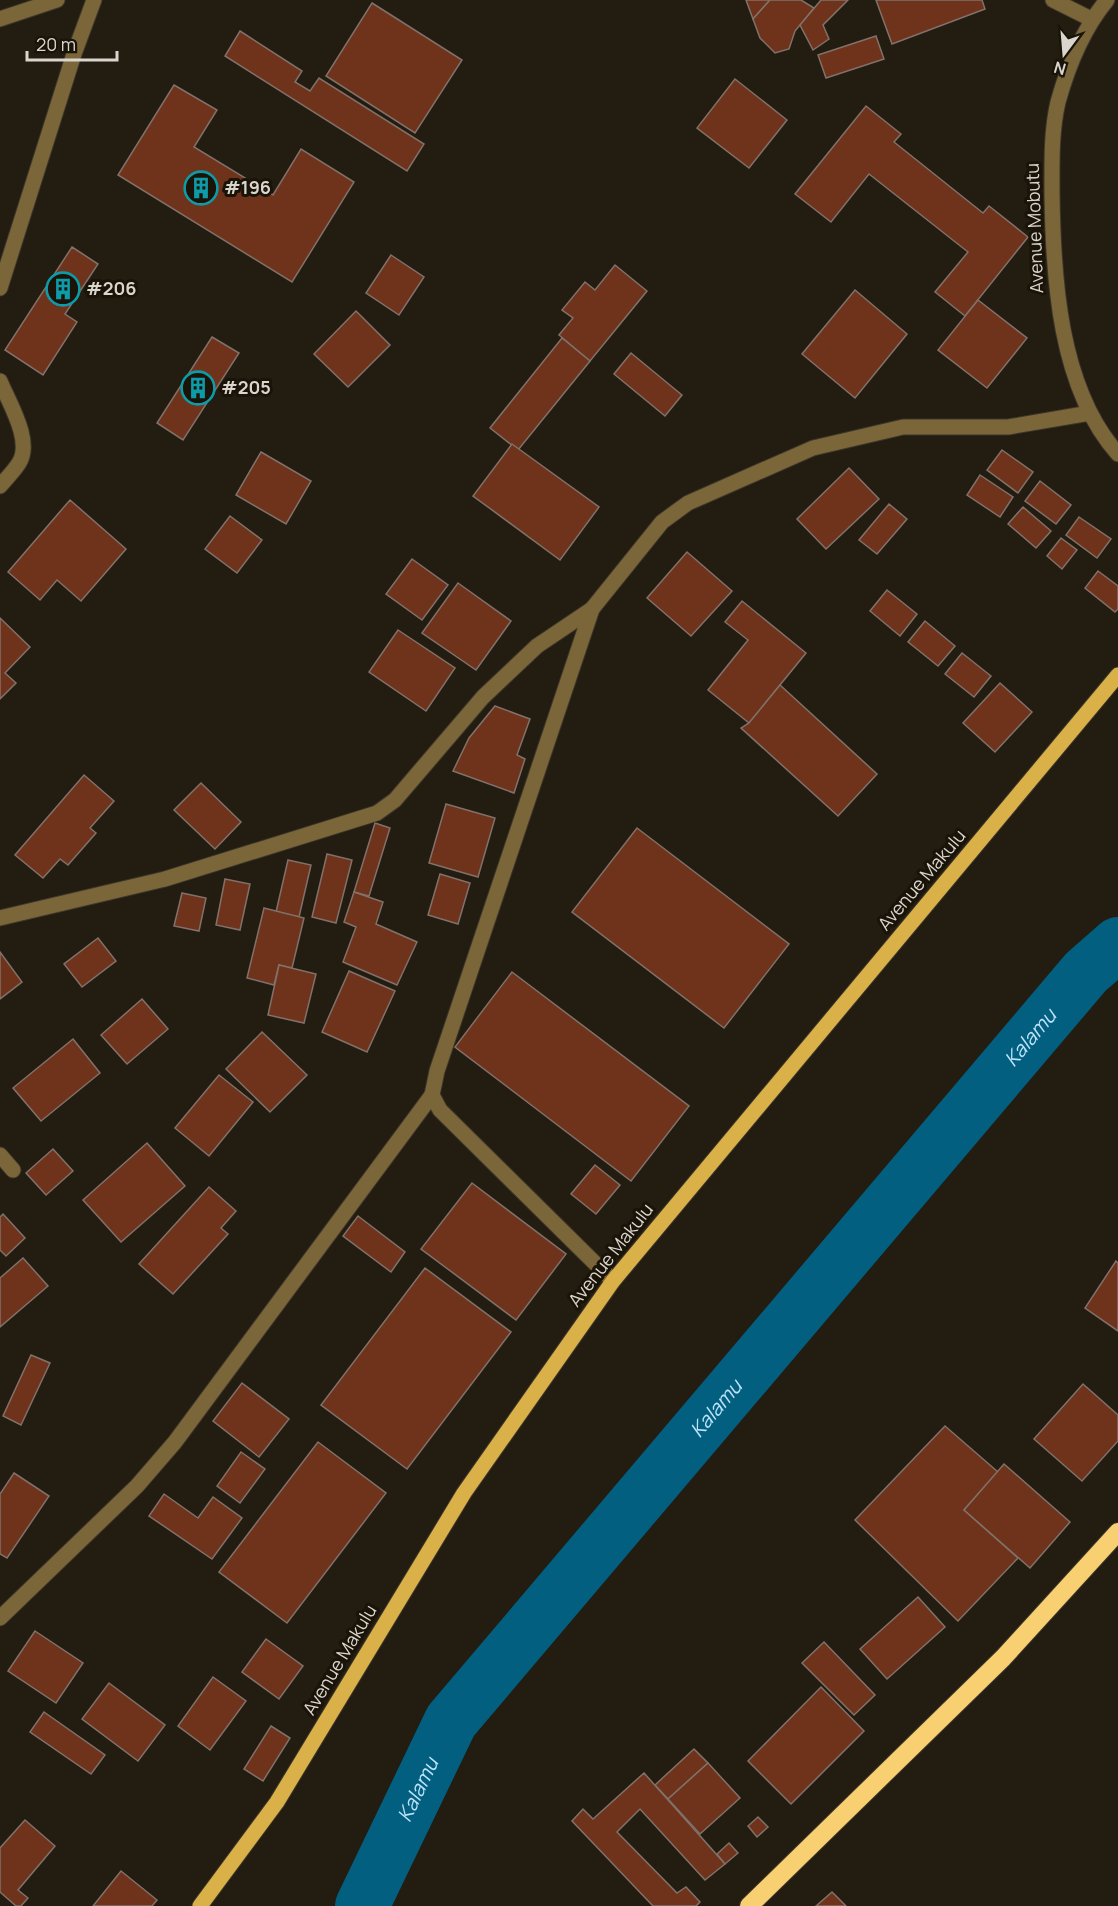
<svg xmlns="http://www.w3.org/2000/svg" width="1118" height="1906" font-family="Manrope,sans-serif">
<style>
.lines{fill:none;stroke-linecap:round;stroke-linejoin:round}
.river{stroke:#025f80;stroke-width:54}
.building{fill:#6e331a;stroke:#81716b;stroke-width:1.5}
.minor-casing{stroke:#3d362b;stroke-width:17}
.major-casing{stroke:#3d362b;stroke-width:17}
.highway-casing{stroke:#3d362b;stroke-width:20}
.minor{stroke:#7a6639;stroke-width:15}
.major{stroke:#dab049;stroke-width:15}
.highway{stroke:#f8d072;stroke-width:18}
.labels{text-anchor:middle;stroke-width:6;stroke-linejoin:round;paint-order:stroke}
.poi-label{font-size:18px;font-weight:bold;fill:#dad6ce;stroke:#191308;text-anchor:start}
.street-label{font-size:18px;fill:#dad6ce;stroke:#191308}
.water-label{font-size:20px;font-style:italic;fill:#bee4f9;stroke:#191308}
</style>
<rect width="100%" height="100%" fill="#231c11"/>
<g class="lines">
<!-- river -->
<path class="river" id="s1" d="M 362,1906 L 451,1721 L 1086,972 L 1118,944"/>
</g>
<!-- building -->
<g class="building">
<path d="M 746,0 L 770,0 L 753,19 Z"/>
<path d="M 770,0 L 801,0 L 814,8 L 795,31 L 789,49 L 775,53 L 760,38 L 753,19 Z"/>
<path d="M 821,0 L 848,0 L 823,25 L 829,39 L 813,50 L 800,25 Z"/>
<path d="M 876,0 L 982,0 L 985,9 L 892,44 Z"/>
<path d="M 372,3 L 462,60 L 415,133 L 326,76 Z"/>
<path d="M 240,31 L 302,71 L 295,82 L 310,91 L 319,78 L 424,144 L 407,171 L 225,56 Z"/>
<path d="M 876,36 L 884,59 L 826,78 L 818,55 Z"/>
<path d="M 735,79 L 787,120 L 749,168 L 697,128 Z"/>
<path d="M 174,85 L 217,110 L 194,147 L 273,195 L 301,149 L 354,182 L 292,282 L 118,175 Z"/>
<path d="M 866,106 L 901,134 L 894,142 L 983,213 L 989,206 L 1028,237 L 965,316 L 935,292 L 968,252 L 869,174 L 831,222 L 795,194 Z"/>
<path d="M 72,247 L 98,264 L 65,314 L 77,322 L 43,375 L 5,350 Z"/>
<path d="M 391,255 L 424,277 L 399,315 L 366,293 Z"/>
<path d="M 615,265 L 647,291 L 590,361 L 559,335 L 573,318 L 562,310 L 585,282 L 595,290 Z"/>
<path d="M 855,290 L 907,334 L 855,398 L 802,354 Z"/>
<path d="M 978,300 L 1027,338 L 987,388 L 938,350 Z"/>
<path d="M 356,311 L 390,345 L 348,387 L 314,354 Z"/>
<path d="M 212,337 L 239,353 L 183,440 L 157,423 Z"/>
<path d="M 562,338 L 590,361 L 518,450 L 490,428 Z"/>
<path d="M 631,353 L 682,395 L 665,416 L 614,374 Z"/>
<path d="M 512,444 L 599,507 L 560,560 L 473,496 Z"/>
<path d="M 1002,450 L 1033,472 L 1018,493 L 987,470 Z"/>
<path d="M 261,452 L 311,481 L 286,524 L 236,495 Z"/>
<path d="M 849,468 L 879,499 L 826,549 L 797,519 Z"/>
<path d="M 980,475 L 1013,497 L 1000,517 L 967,495 Z"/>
<path d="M 1040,481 L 1071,505 L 1056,524 L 1025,501 Z"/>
<path d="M 70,500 L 126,549 L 81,601 L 57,580 L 40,600 L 8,572 Z"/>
<path d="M 889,504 L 907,519 L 877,554 L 859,540 Z"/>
<path d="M 1023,507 L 1051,531 L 1036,548 L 1008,524 Z"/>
<path d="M 230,516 L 262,540 L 237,573 L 205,549 Z"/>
<path d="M 1079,517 L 1111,539 L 1097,558 L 1066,535 Z"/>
<path d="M 1061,538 L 1077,550 L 1062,569 L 1047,556 Z"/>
<path d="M 687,552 L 732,591 L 691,636 L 647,598 Z"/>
<path d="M 412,559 L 448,585 L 422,620 L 386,594 Z"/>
<path d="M 1098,571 L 1118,586 L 1118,609 L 1115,612 L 1085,588 Z"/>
<path d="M 458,583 L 511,621 L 476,670 L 422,633 Z"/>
<path d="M 887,590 L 917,614 L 900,636 L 870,611 Z"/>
<path d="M 742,601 L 806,653 L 749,723 L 708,690 L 748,640 L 725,622 Z"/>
<path d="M 0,618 L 30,647 L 5,673 L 16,683 L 0,699 Z"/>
<path d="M 925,621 L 955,646 L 938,666 L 908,642 Z"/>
<path d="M 398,630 L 455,668 L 426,711 L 369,672 Z"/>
<path d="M 962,653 L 991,676 L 974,697 L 945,674 Z"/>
<path d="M 1000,683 L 1032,712 L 995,752 L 963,723 Z"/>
<path d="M 780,685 L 877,774 L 838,816 L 741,728 L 749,723 Z"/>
<path d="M 495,706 L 530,719 L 517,755 L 525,759 L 514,793 L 453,771 L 469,738 Z"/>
<path d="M 84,775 L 114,801 L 90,828 L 96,833 L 68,865 L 60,859 L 43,878 L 15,855 Z"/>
<path d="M 201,783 L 241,822 L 215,849 L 174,810 Z"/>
<path d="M 446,804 L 495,818 L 478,877 L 429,863 Z"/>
<path d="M 375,823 L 390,828 L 369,896 L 354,892 Z"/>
<path d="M 637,828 L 789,944 L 724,1028 L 572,912 Z"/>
<path d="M 327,854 L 352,860 L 336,923 L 312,917 Z"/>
<path d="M 288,860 L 311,865 L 299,917 L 276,912 Z"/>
<path d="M 440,874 L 470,883 L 458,924 L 428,915 Z"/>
<path d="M 225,879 L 250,884 L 240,930 L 216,925 Z"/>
<path d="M 354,892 L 383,902 L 376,924 L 417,942 L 397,985 L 343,962 L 356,927 L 344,922 Z"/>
<path d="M 182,893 L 206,898 L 199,931 L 174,926 Z"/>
<path d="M 264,908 L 304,918 L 292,968 L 279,965 L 274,985 L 247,978 Z"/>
<path d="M 98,938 L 116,961 L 82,987 L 64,964 Z"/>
<path d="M 0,952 L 22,982 L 0,999 Z"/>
<path d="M 279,965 L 316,974 L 304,1023 L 268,1015 Z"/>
<path d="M 349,971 L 395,991 L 367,1052 L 322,1032 Z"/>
<path d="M 512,972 L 689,1106 L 631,1181 L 455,1047 Z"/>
<path d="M 142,999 L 168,1029 L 127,1064 L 101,1035 Z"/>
<path d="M 262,1032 L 307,1075 L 270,1112 L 226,1069 Z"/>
<path d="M 73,1039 L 100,1073 L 41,1121 L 13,1088 Z"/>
<path d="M 219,1075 L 253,1102 L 209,1156 L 175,1128 Z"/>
<path d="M 147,1143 L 185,1186 L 121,1242 L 83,1200 Z"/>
<path d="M 53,1149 L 73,1171 L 46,1195 L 26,1173 Z"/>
<path d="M 595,1165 L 620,1185 L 596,1214 L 571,1194 Z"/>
<path d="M 472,1183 L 566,1254 L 516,1320 L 421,1249 Z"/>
<path d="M 209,1187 L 236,1211 L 221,1228 L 228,1234 L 173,1294 L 139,1264 Z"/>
<path d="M 3,1214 L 25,1238 L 6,1256 L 0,1250 L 0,1217 Z"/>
<path d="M 358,1216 L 405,1252 L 391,1272 L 343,1236 Z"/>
<path d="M 23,1258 L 48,1286 L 0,1327 L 0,1278 Z"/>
<path d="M 1116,1261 L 1118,1263 L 1118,1331 L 1085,1308 Z"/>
<path d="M 425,1268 L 511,1332 L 407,1469 L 321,1405 Z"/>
<path d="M 31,1355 L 50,1363 L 21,1425 L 3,1416 Z"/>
<path d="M 242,1383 L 289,1419 L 259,1457 L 213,1421 Z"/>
<path d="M 1083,1384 L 1118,1415 L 1118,1441 L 1082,1481 L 1034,1439 Z"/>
<path d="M 945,1426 L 998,1472 L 964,1510 L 1018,1558 L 958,1621 L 855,1520 Z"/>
<path d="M 318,1442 L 386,1493 L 287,1623 L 219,1572 Z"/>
<path d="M 241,1452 L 265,1469 L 240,1503 L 217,1486 Z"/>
<path d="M 1004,1464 L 1070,1522 L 1030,1568 L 964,1510 Z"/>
<path d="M 14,1473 L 49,1496 L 7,1558 L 0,1554 L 0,1494 Z"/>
<path d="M 164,1494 L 198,1518 L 213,1497 L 242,1518 L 212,1559 L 149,1516 Z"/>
<path d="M 918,1597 L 945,1627 L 887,1679 L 860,1649 Z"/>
<path d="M 35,1631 L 83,1663 L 56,1703 L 8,1671 Z"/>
<path d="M 266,1639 L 303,1666 L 279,1699 L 242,1672 Z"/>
<path d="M 824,1642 L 875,1695 L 854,1715 L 802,1663 Z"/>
<path d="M 213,1677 L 246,1701 L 210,1750 L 178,1726 Z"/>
<path d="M 109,1683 L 165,1725 L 138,1761 L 82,1719 Z"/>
<path d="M 821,1687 L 864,1731 L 791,1804 L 748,1761 Z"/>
<path d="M 44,1712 L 105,1755 L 91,1774 L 30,1732 Z"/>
<path d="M 271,1726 L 290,1738 L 263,1781 L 244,1769 Z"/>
<path d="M 694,1749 L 708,1763 L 668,1799 L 655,1785 Z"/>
<path d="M 708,1763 L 740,1798 L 700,1834 L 668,1799 Z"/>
<path d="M 644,1773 L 725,1864 L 705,1880 L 640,1809 L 617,1832 L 677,1893 L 686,1887 L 700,1902 L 696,1906 L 653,1906 L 572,1821 L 583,1809 L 593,1819 Z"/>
<path d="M 758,1817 L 768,1827 L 757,1837 L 748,1826 Z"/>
<path d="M 25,1820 L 55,1846 L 18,1890 L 28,1898 L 21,1906 L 16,1906 L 0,1892 L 0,1848 Z"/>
<path d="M 729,1843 L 738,1853 L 725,1864 L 717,1854 Z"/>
<path d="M 121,1871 L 157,1900 L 152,1906 L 93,1906 Z"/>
<path d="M 832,1892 L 846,1906 L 816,1906 Z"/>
</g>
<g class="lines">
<!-- minor casing -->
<g class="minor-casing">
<g id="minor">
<path d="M 1053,0 L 1091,19"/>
<path d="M 1107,0 C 1083,29 1068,66 1058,102 C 1051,132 1052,163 1052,193 C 1053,277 1059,388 1118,454"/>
<path d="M 0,19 L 57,0"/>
<path d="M 0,288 L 74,54 L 94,0"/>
<path d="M 0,381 C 9,403 33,441 19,463 C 14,471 6,479 0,486"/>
<path d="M 0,918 L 165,879 L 377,813 L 395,800 L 483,697 L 537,646 L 592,609"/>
<path d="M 0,1155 L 13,1170"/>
<path d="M 613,1281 L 440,1110 L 432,1095 L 437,1071 L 592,609 L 662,522 L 688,503 L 813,448 L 903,427 L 1008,427 L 1090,413"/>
<path d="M 0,1618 L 137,1486 L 175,1442 L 432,1095"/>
</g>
</g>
<!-- major casing -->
<g class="major-casing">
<path id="major" d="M 200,1906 L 277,1802 L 464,1493 L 613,1281 L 1118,675"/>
</g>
<!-- highway casing -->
<g class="highway-casing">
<path id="highway" d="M 749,1906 L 1003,1658 L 1118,1532"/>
</g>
<!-- minor -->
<use href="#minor" class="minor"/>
<!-- major -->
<use href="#major" class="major"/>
<!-- highway -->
<use href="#highway" class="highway"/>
</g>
<!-- icons -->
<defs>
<g id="building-ring" transform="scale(1.725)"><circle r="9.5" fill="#191308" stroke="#0f9aa8" stroke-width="1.5"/><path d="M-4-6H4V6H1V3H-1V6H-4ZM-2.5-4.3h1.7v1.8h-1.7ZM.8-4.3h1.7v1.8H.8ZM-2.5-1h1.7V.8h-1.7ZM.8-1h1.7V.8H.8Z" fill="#0f9aa8"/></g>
</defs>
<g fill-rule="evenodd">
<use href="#building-ring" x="201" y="188"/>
<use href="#building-ring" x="63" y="289"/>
<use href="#building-ring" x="198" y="388"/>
</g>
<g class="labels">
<!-- poi labels -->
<g class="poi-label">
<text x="224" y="194">#196</text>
<text x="86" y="295">#206</text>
<text x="221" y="394">#205</text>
</g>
<!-- street labels -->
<g class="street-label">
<text transform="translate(1035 228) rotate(-92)" y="6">Avenue Mobutu</text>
<text transform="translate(922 880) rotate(-50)" y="6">Avenue Makulu</text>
<text transform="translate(611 1255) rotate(-52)" y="6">Avenue Makulu</text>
<text transform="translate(340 1660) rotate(-59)" y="6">Avenue Makulu</text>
</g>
<!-- water labels -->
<g class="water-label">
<text dy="7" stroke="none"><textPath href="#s1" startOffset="1101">Kalamu</textPath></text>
<text dy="7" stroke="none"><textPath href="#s1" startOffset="615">Kalamu</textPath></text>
<text dy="7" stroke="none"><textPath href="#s1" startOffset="129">Kalamu</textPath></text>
</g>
</g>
<!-- north arrow -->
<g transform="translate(1064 54) rotate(196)" stroke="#191308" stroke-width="4.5" paint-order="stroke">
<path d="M0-4.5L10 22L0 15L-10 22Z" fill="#dad6ce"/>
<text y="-9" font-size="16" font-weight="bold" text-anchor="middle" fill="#dad6ce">N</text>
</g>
<!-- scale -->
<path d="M27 51v9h90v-9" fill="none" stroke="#dad6ce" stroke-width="3"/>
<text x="36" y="51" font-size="18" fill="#dad6ce" stroke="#191308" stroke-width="4.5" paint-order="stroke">20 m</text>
</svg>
